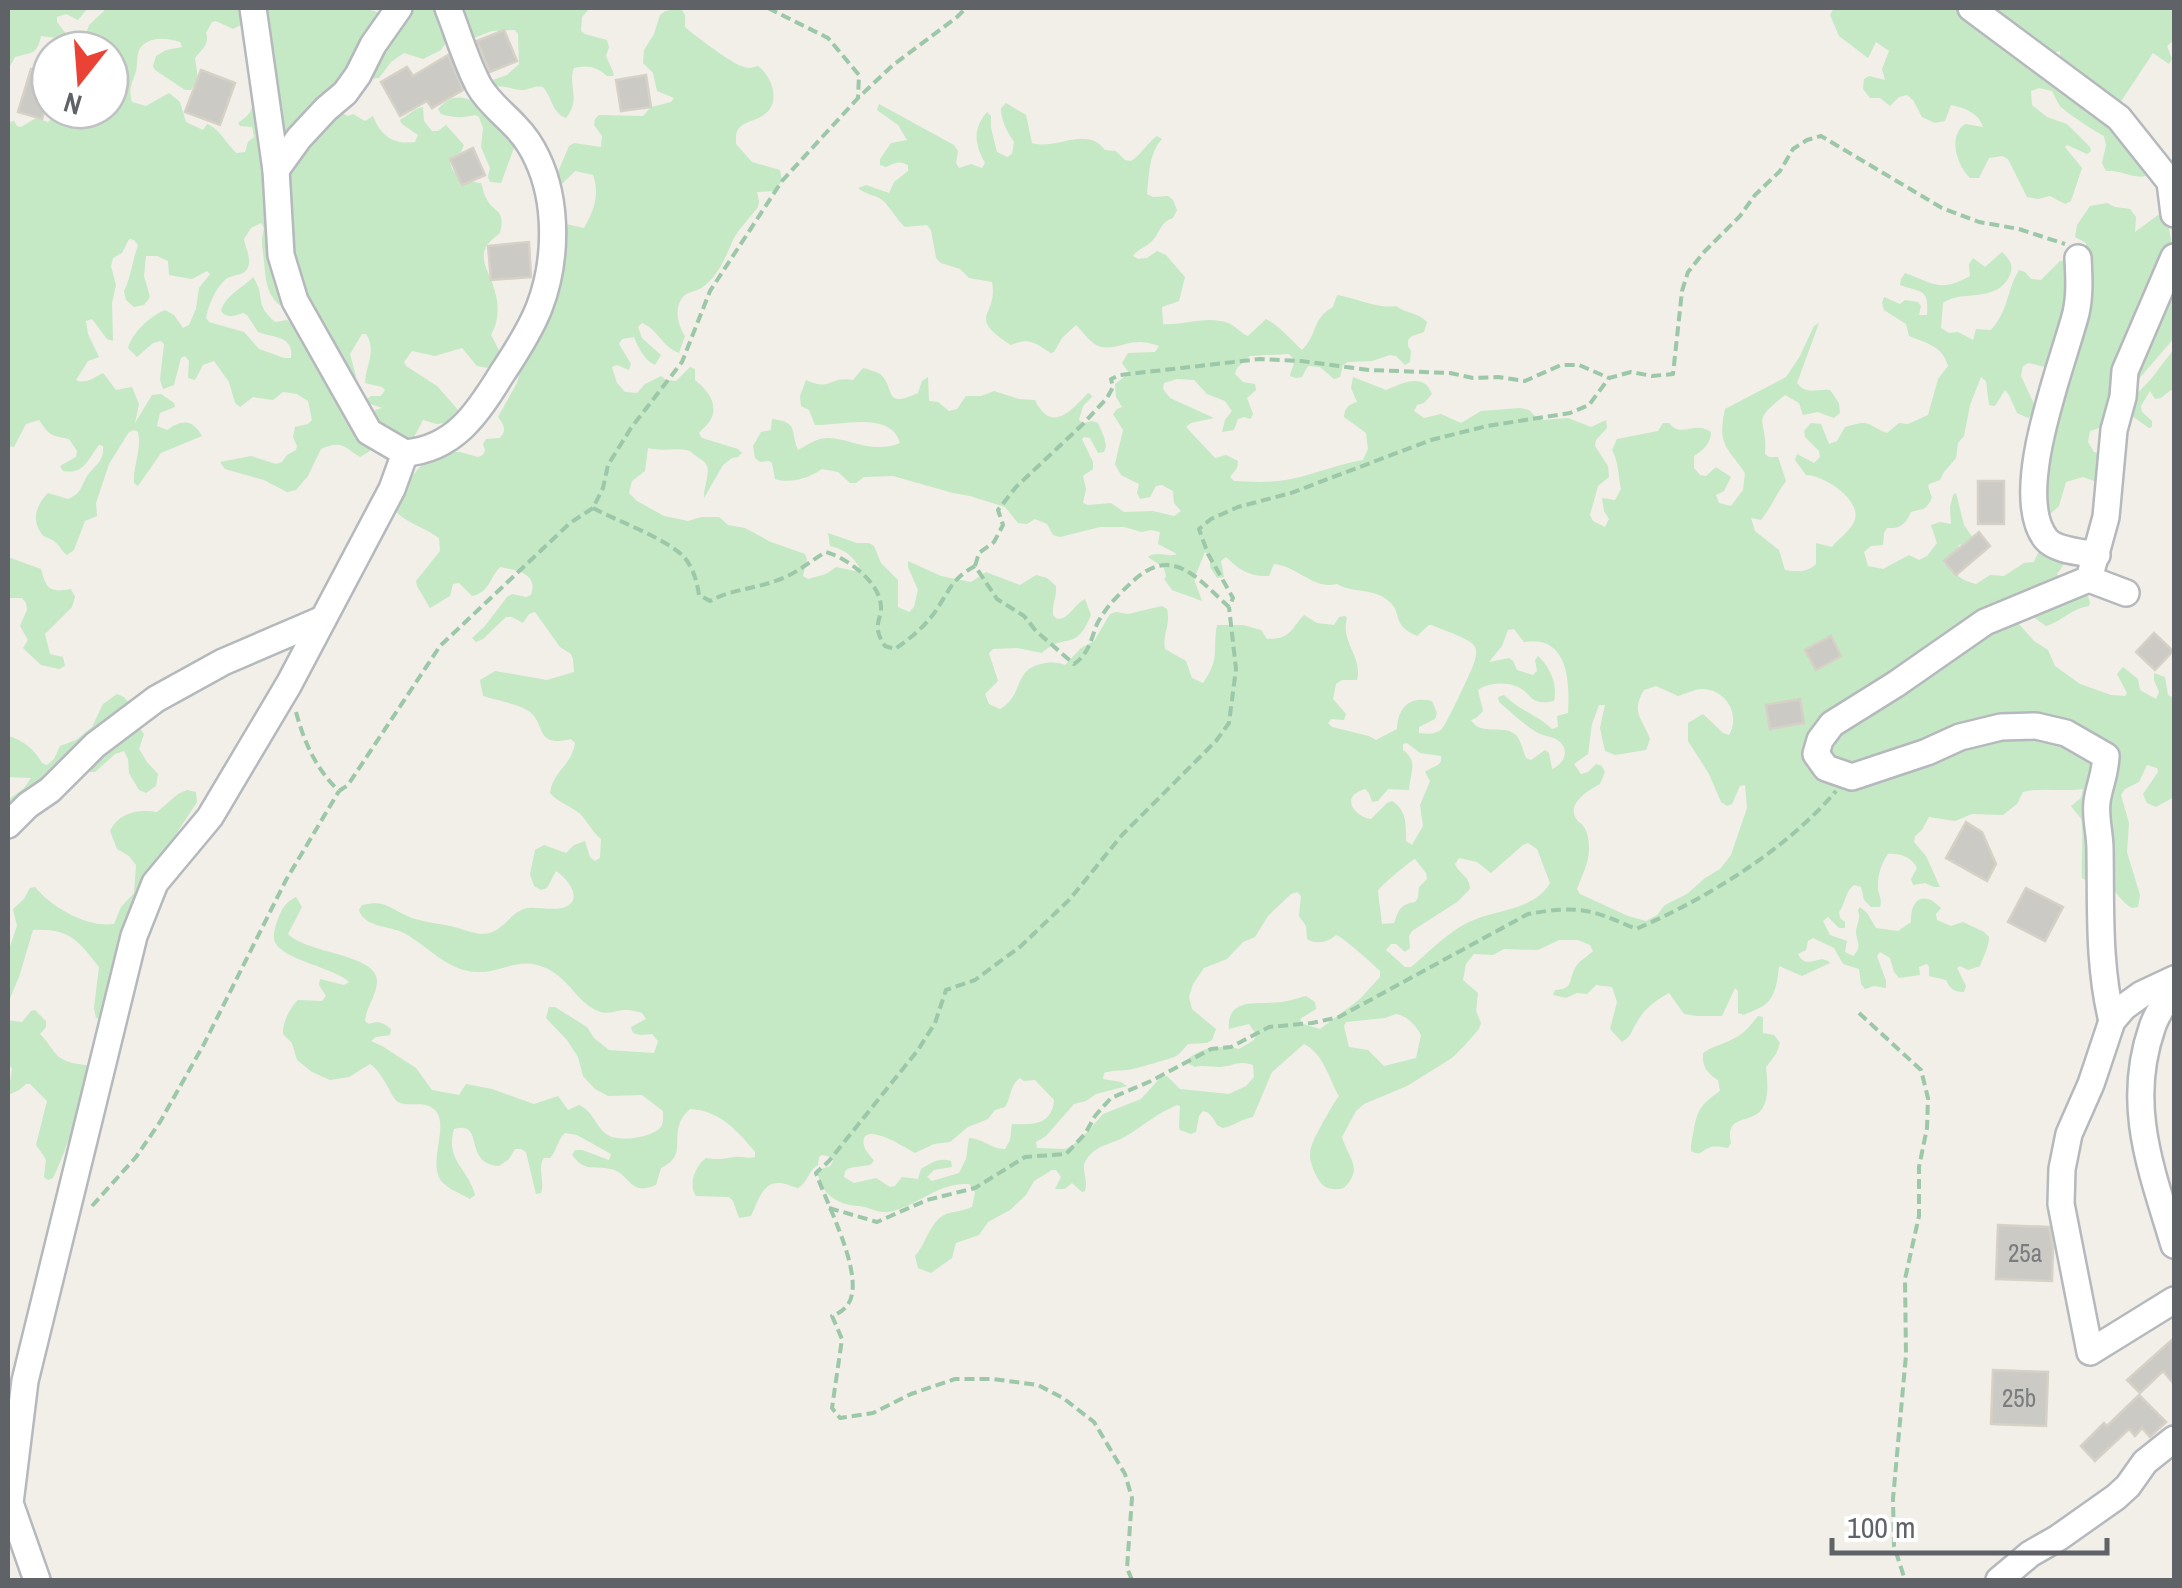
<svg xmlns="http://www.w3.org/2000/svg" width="2182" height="1588" font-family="'Archivo Narrow',sans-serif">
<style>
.green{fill:#c5e8c5;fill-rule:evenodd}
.building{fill:#cccac5;stroke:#d6d1c6;stroke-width:2.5}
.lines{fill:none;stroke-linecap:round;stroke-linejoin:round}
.minor-casing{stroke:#b5b8bc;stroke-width:30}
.path{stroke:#9cc7a9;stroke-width:4;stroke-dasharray:10 5;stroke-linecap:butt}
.minor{stroke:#fff;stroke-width:25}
.labels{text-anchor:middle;stroke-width:8;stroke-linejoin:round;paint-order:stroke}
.number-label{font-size:25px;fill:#7a7d7f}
</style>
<rect width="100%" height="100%" fill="#f1efe8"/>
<!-- green -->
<g class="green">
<path d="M 8,8 L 88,8 L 78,20 L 66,14 L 57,17 L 57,22 L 67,35 L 65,39 L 41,36 C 37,55 32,52 15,57 L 8,70 Z"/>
<path d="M 104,8 L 237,8 L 244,21 L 241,25 L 233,29 L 216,21 L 212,22 L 206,33 C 210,44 202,49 195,58 L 198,79 L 191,90 L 185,90 L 155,70 L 153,66 L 156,56 L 166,50 L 182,47 L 180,42 C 168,38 151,36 141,47 C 136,53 138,63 136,71 C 132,84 128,89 132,102 L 146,106 L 169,93 L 180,102 L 186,122 L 203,130 L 207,124 C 219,128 227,144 236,153 L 245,152 L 248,142 L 254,137 L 252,127 L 240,126 L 238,123 C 243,119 247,117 250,112 C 259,95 254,61 245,46 L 256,40 L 259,8 L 364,8 L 377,12 L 381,22 L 403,8 L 590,8 L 582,17 L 581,31 L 585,34 L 607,40 L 609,47 L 606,56 L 614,74 L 613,76 L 607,76 C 595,66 589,65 574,68 C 567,86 582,98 566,118 C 552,113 552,97 543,87 C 534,85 531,89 523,90 C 513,90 506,85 496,87 L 518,137 L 501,183 L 490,182 L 488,177 L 490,168 L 481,147 L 483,128 L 479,117 L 475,115 C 463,118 453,118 441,114 L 438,109 C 457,89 467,100 490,107 L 490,81 L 507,75 L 519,64 L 518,34 L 515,30 L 492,31 L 468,40 L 450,37 L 441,50 L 423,59 L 404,53 L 391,62 L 379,78 L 368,79 L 338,104 L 341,113 L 348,116 L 353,114 L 365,121 L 373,116 C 381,136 393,145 415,142 L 418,135 L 402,124 L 400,120 L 416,109 L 423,107 L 424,121 L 432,131 L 438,131 L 446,125 L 464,145 L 461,152 L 450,158 C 449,175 466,181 481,183 C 483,188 483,193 486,198 C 494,214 506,208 500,233 C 493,239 485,244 484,253 C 482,264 490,275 493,285 C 499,302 500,319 491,335 L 499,350 L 497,361 L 487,368 L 477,366 L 462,348 L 435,356 L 412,351 L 404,362 L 406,366 L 437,386 L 459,411 L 451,422 L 437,424 L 423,420 L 412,441 L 402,442 L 369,422 L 375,410 L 382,408 L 368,403 L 367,399 L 371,396 L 381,396 L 385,390 L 382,387 L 365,383 C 366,365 377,350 366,334 L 362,334 L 350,354 L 356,376 L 354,380 L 350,382 L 290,311 C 268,302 266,284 264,262 C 263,246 260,245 264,228 L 261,223 L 251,228 L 244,239 C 245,246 250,256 249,263 C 247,279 232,272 224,281 C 215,289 208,307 206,318 L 209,322 L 244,332 L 259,349 L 284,358 L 291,358 C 294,335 273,338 258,332 L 247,315 L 243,313 C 234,316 227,319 221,311 C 225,295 242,289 253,277 C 267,299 253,303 275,322 L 287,320 L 295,326 L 371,446 L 370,451 L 360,457 C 344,447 342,440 321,449 L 308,476 L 296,490 L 287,492 L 264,480 L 225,469 L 220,462 L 251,456 L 276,464 L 282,462 L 287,455 L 296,450 L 297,446 L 293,437 L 295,427 L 308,424 L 312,420 L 308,401 L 297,394 L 283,392 L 273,400 L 253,397 L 240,407 L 235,403 L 229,382 L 214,361 L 203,365 L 195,380 L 188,378 L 189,361 L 185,356 L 181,358 L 174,385 L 163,389 L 160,380 L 164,344 L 161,341 L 153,343 L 137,357 L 128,348 C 132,333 150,316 165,310 L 174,315 L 183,328 L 189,325 L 196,309 L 199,288 L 210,274 L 207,271 L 192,279 L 169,275 L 168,261 L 157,256 L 146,256 L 144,276 L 150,297 L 144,305 L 134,307 L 126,300 L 124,291 C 132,274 132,262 138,245 L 134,240 L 129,239 L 122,253 L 113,258 L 111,266 L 116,285 L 112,303 L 113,341 L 107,339 L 92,319 L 86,321 L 88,334 L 99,357 L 88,361 L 76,380 C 85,385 95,377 103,373 L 116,390 L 132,387 L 139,404 L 135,423 L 152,395 L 161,394 L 174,403 L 175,407 L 160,413 L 157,426 L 167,430 C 182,419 193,419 202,436 L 161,453 L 138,486 L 134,483 C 133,465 142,450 138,432 L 134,430 L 129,432 L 109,464 L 96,503 L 97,516 L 85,521 L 74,550 L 67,555 C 62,552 60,546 55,542 C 51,538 44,538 41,533 C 31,519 37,504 48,493 L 68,499 C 81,493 80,489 86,478 C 94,464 104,464 103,446 L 99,445 C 88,459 84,475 63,471 L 60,466 L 76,457 L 77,451 L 69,439 C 50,435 50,436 39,420 L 26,424 L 14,447 L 8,446 L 9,122 L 14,121 L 17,126 L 21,127 L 36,118 L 48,122 L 60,110 L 110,110 L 110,50 L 81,50 L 89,25 L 104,11 Z"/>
<path d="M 1834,8 L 2174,8 L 2174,40 L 2167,46 L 2172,59 L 2169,64 L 2153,53 L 2120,103 L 2118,104 L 2085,82 L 2080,71 L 2065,68 L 2060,64 L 2060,51 L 2046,55 L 2110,118 L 2152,173 C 2138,183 2122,169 2106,171 L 2102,163 L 2106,145 L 2104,136 C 2097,133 2064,111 2060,106 C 2057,102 2055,96 2052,91 L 2039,88 L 2031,91 L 2032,105 L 2047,117 L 2067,124 L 2090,147 L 2091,151 L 2087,154 L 2067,145 L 2065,147 L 2082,168 L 2071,201 L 2065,204 L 2050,196 L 2038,199 L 2027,197 L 2008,159 L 2002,156 L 1989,158 L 1979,178 L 1970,178 C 1956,164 1948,136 1965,124 L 1983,127 C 1979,113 1965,108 1951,105 L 1945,121 L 1935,123 L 1922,117 L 1913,100 L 1907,95 L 1899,97 L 1890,106 L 1880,98 L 1870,98 L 1863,89 L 1864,79 L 1869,76 L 1885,80 L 1882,69 L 1889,51 L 1876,42 L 1868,58 L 1839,36 L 1830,15 Z"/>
<path d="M 676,9 L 682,10 L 685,15 L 685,27 C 694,35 730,62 741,66 C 749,69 751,68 758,66 C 773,77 782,105 762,116 C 755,121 745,121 739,128 C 735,133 736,137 736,144 L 752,162 L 780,170 L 782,181 L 775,191 L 757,192 L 759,201 L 758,207 C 750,218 739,228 733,240 C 726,256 719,275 703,287 C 697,292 687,291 682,298 C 674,310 678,325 685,336 L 679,353 C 661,346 658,329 642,323 L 638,327 L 642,338 L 661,355 L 655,365 C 644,360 638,347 634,337 L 622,339 L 619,344 L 631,364 L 629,370 L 617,365 L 612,367 L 617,383 L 625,392 L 637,393 L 645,384 L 661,376 L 666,380 L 676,381 L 690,367 L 695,369 L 695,380 C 706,389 719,403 711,419 C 708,425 703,428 699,433 L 702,438 L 738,449 L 742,453 L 738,457 L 732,458 L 723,465 L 704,498 C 703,489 710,474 707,466 C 705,460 694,456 690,451 C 675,447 663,452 648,448 L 645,471 L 632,481 L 629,493 L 637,501 L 664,516 L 688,521 L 701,517 L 719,517 L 728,525 L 745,528 L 771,542 L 805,554 L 807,559 L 803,576 L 808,579 L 826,574 L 836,567 L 855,571 L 859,567 C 852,555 845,550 830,546 L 828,533 L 857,543 L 869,543 L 874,546 L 881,563 L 898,580 L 898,607 L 909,612 L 914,607 L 918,590 L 908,567 L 908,561 L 941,576 L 971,582 L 986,572 L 1020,585 L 1036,575 L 1047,578 L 1056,586 C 1057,596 1052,604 1053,615 L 1057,619 C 1070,619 1073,605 1085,599 L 1091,615 C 1075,654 1065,631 1042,653 L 1017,648 L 993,649 L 989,653 L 998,681 L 985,694 L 989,704 L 1000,709 C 1024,696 1013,670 1041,664 C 1051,662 1056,662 1065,665 L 1081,648 L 1094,641 L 1110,614 L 1116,612 L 1128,614 L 1162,606 L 1167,609 C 1171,625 1162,635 1165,649 L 1186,661 L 1192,678 L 1203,683 C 1221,657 1212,652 1217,625 L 1243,625 L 1261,630 L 1267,639 C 1291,639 1290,630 1304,615 L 1317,623 L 1334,625 L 1339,617 L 1345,616 L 1347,618 C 1340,643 1363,656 1357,680 L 1342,680 L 1336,684 L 1333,699 L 1346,714 L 1344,720 L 1331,719 L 1328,723 L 1332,727 L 1369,736 L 1376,740 L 1397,729 C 1398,707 1410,696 1432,701 L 1437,713 L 1435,719 L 1419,727 L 1419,733 C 1427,734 1435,735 1442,729 C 1446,725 1472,670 1474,663 C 1476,658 1477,651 1475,647 C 1471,638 1441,630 1432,625 L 1429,625 L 1417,636 C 1389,624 1405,612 1386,599 C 1371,588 1352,593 1337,584 C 1314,590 1297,566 1274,564 L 1269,576 C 1250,577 1239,570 1226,557 L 1221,561 L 1224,577 L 1217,578 L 1210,567 L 1210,555 L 1205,552 L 1194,579 L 1202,601 L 1172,590 L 1164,579 L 1166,577 L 1164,568 L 1148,557 C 1157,550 1167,558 1177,554 L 1158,544 L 1160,532 L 1151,530 L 1142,532 L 1124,527 L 1100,527 L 1060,537 L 1053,535 L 1047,524 L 1035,519 L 1027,524 L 1018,523 L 1005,507 L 970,496 L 953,493 L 893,476 L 864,477 L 856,483 L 850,483 L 838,472 L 822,469 C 809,478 791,484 775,479 L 772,463 L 769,461 L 760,462 L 755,458 L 753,446 L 761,432 L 771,430 L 772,419 C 799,422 790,431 798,450 C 805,446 813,441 820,439 C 842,433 868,456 900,443 C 891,410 840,426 815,425 L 809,410 L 801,406 L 800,396 L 806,380 C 832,392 828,376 853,380 L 863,368 C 867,369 877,372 880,374 C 896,387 882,410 918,393 L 922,381 L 928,377 L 929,401 L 938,402 L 949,411 L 957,409 L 966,396 L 981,396 L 994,391 L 1019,399 L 1035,400 C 1051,434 1071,411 1088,393 L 1091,395 L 1092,397 L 1083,406 L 1079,420 L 1083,423 L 1092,421 L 1098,423 L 1104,437 L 1106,446 L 1104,452 L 1098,453 L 1090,438 L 1084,437 L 1082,439 L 1093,462 L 1093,469 L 1083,476 L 1086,489 L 1083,503 L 1088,505 L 1111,503 L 1124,512 L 1153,511 L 1174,516 L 1181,511 L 1174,503 L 1173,491 L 1162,485 L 1156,486 L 1150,497 L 1140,499 L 1137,493 L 1139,484 L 1121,475 L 1115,464 L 1123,430 L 1113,414 L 1117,409 L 1122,407 L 1116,397 L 1115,384 L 1129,373 L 1122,363 L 1128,353 L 1155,352 L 1159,346 C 1131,335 1122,350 1101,347 C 1092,345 1083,332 1076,325 L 1062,338 L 1054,352 L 1051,353 C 1034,343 1031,337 1011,345 C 964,315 999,317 992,282 L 969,278 L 960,269 L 941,263 L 936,258 L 931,230 L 927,225 L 905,227 C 898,221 887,203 882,200 C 874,194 866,195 858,188 L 866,185 L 889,193 L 894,182 L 908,171 L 908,165 C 899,160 895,163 886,167 L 880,165 L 880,159 L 891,143 L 907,140 L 898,125 L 877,110 L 879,104 L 954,145 L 958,151 L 956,163 L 959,168 L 971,164 L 982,168 L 985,163 C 974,143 973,129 987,112 L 991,116 L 991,128 L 997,152 L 1007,157 L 1012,154 L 1014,142 C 1007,131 1001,121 1001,108 L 1006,103 L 1026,115 L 1032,143 C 1056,151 1086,125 1105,150 L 1116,151 L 1125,160 L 1131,161 C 1142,154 1147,143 1157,136 L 1162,139 C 1149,153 1149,175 1147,194 L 1153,197 L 1168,196 L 1173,200 L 1177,210 L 1173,218 C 1159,223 1161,232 1152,241 C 1145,248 1139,248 1133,256 L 1138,259 L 1147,258 L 1157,251 L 1166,255 L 1185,277 L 1179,301 L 1162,307 L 1163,324 C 1185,326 1205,315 1228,323 C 1236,326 1240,333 1248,336 L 1266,319 C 1280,326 1290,339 1302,350 C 1317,336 1312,318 1333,307 L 1337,295 C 1357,298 1376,309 1396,306 C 1405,313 1419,313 1427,322 L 1424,332 L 1412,336 L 1408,340 L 1408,346 L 1411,351 L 1410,362 L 1405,365 L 1396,356 L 1390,355 L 1372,361 L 1348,362 L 1343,365 L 1340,377 L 1334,379 L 1320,367 L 1308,366 L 1302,377 L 1296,378 L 1290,376 C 1292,366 1298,362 1289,354 L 1250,356 L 1237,368 L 1235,374 L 1243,382 L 1255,384 L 1256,390 L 1247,398 L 1253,414 L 1251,419 L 1244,417 L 1238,419 L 1234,430 L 1222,432 L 1225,420 L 1232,411 L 1225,401 L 1207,394 L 1194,380 L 1177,379 L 1164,383 L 1163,389 L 1170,398 L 1214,418 L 1191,423 L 1186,427 L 1215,458 L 1226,455 L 1238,461 L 1237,468 L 1230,477 L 1234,481 C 1253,482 1273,483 1291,479 C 1316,474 1338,464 1363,460 L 1368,449 L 1366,433 L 1344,417 C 1345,407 1348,405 1357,402 L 1351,388 L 1353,377 L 1386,390 C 1403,383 1424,372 1432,394 L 1424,403 L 1417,405 L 1414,411 L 1424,418 L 1441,414 L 1461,423 L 1481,411 L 1520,408 L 1529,410 L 1537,418 L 1543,420 L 1568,418 L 1591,427 L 1606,420 L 1607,428 L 1596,440 L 1595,446 L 1608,466 L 1609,477 L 1598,486 L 1590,515 L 1593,521 L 1605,527 L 1609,519 L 1604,511 L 1602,498 L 1615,500 L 1621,489 C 1618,475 1619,463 1612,450 L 1617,439 L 1658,431 L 1663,423 L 1669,423 C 1682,439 1694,420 1711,432 C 1711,444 1703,450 1694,456 L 1694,468 L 1700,475 L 1706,476 L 1716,467 L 1731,477 L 1724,491 L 1716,495 L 1719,503 L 1731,506 L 1743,490 L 1745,473 C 1727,446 1717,446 1725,409 L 1786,377 L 1800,356 L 1814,326 L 1819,323 L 1797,383 C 1807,396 1817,388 1830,390 L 1839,403 L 1840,413 L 1834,418 L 1818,412 L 1803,415 L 1799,403 L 1785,395 C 1748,425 1768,416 1765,454 L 1769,457 L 1778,457 L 1786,481 C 1776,494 1771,508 1761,520 L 1751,518 L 1755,531 L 1779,550 L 1785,570 C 1798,572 1806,573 1816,564 L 1816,543 L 1832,547 C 1838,539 1850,531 1854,522 C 1864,501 1824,475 1806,475 L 1795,460 L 1797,454 L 1814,463 L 1820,457 L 1819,451 L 1805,437 L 1804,431 L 1811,423 L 1821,424 L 1829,444 L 1837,441 L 1845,427 C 1873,419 1864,424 1887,433 L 1899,423 L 1908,424 L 1928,415 L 1938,379 L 1948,366 C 1943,346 1926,343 1909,336 L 1906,324 L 1884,310 L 1882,303 L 1884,297 L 1900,304 L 1905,300 L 1918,302 L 1921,306 L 1919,315 L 1927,315 C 1929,287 1921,293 1900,285 L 1901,279 L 1905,273 C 1933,283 1940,293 1970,276 L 1969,264 L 1973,258 L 1985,267 L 2002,252 C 2009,259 2014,264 2010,275 C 1997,304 1961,289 1943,303 L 1941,328 L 1949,333 L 1958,332 L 1973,340 L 1976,329 L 1991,330 C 2010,308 2006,291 2019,270 L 2025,272 L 2031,279 L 2041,280 L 2060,261 L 2067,260 L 2085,273 L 2086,243 L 2075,237 L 2077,225 L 2090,206 L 2107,203 L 2115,207 L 2130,209 L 2136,217 L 2135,232 L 2158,215 L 2164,217 L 2168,224 L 2171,240 L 2170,250 L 2174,270 L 2174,338 L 2138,380 C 2118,389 2111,409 2102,427 L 2090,431 L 2088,442 L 2094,452 L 2111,457 L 2100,483 L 2083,477 L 2066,482 L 2059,506 L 2050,514 L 2044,513 L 2034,467 L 2060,371 L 2029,363 L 2023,366 L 2021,376 L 2037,410 L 2034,415 L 2028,418 L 2017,413 L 2009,395 L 2005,390 L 1995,406 L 1989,405 L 1986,381 L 1981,377 L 1970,405 L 1964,436 L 1958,443 L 1956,458 L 1944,472 L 1940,480 L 1929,484 L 1928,486 L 1932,498 C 1925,512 1923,508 1911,512 C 1906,524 1900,529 1887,528 L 1884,533 L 1883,545 L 1871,546 L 1864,552 L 1868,566 L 1883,569 L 1909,555 L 1919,560 L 1927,556 L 1937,543 L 1931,525 L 1940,522 L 1951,524 L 1950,507 L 1953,495 L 1956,493 L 1964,525 L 1977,544 L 1974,553 L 1964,544 L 1959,545 C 1951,567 1950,578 1976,584 L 1990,575 L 2004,576 L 2024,563 L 2034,562 L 2038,553 L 2043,551 L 2060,559 L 2064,564 L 2057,574 L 2061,578 L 2086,589 L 2090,603 L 2089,606 C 2070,609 2063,621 2046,626 L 2032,616 L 2009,621 L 2018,623 L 2034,641 L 2048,650 L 2055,666 L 2080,684 L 2111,695 L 2125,696 L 2127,693 L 2117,674 L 2123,667 L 2138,679 L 2140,690 L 2156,699 L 2159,692 L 2154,680 L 2154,673 L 2165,677 L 2168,695 L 2174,698 L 2174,797 L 2156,807 L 2147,803 L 2143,794 L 2158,772 L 2157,768 L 2147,765 L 2139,782 L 2125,789 L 2121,795 L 2129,823 L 2127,852 L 2140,895 L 2138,907 L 2132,908 C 2121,902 2113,889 2107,878 L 2088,881 L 2082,878 C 2081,866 2084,826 2081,819 C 2078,814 2074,810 2071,806 L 2081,798 L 2083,789 C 2063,792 2042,787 2023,792 L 2017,804 L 2003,815 L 1972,814 L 1955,821 L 1929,817 L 1922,830 L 1915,836 L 1914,842 L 1926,856 L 1940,887 L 1934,887 L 1925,883 L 1913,885 L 1911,879 L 1917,868 C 1912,857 1899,853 1888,854 C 1882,862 1878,874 1878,884 C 1877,894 1883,898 1880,907 L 1871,907 L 1864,900 L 1861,887 L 1854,885 C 1845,891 1846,903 1839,912 L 1840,918 L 1845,922 L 1845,928 L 1839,928 L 1828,917 L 1823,921 L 1830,935 L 1847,941 L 1845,952 L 1853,956 C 1863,946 1856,942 1856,931 C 1857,922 1861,920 1858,910 L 1860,907 L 1867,913 L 1876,928 L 1898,931 L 1911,922 C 1910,899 1924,890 1941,908 L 1936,914 L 1937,920 L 1951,926 L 1963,922 L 1984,932 L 1989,937 C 1989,946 1983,958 1980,966 L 1968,970 L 1960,966 L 1957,968 L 1966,986 L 1964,992 C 1954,992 1950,989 1946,980 L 1929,976 L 1929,967 L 1927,964 L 1919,967 L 1920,975 L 1899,978 L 1894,972 L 1890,958 L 1880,952 L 1877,956 L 1886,981 L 1886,988 L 1874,986 L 1865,989 L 1861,984 L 1859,969 L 1843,964 L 1834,948 L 1813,938 L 1808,941 L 1806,950 L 1798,954 C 1804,966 1812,961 1822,959 L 1828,961 L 1830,963 L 1802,976 L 1779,966 C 1778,977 1776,994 1768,1002 C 1763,1008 1751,1011 1744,1015 L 1738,1013 L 1738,991 L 1735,988 L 1722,1016 L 1697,1016 L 1684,1014 L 1669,993 C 1656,1000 1644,1009 1637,1022 C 1631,1031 1632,1036 1622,1042 L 1610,1029 L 1617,1002 L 1612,987 L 1596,985 L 1587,994 L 1577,993 L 1566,998 L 1553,995 L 1555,990 C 1574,989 1568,981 1575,968 C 1579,961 1588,956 1593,951 L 1590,945 L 1578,940 L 1559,940 L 1538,950 L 1504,949 L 1493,955 L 1474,954 L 1466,964 L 1463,980 L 1478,993 L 1476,1011 L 1481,1023 L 1479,1029 L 1464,1046 L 1452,1058 L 1407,1086 L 1364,1104 L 1356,1111 L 1342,1137 C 1348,1158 1364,1168 1344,1188 C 1332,1191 1323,1189 1317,1177 C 1304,1152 1311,1146 1322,1124 C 1328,1114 1332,1105 1339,1096 C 1328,1077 1324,1054 1304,1044 L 1272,1072 L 1253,1117 C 1241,1119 1234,1126 1223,1128 L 1217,1125 C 1214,1119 1210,1112 1203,1111 L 1199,1116 L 1196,1132 L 1191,1134 L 1180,1130 L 1179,1127 L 1180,1106 L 1177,1105 C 1158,1113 1145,1124 1128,1135 C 1114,1144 1096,1144 1086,1160 C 1080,1169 1089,1180 1085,1191 L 1082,1192 L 1072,1183 L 1065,1189 L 1055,1189 L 1061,1177 L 1056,1170 L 1052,1170 L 1034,1181 L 1026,1195 L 1010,1210 L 988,1222 L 979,1235 L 956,1243 L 952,1258 L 931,1273 L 918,1268 L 915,1256 C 927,1243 929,1222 946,1214 C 955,1211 964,1211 972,1207 L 975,1192 L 969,1184 C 937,1182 917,1207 888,1212 C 875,1213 869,1206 857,1206 C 837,1204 823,1195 818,1175 L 821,1169 L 830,1166 L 833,1161 L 831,1157 L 822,1155 L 819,1157 L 818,1165 C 808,1170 808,1183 798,1188 C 792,1187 786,1183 780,1183 C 762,1181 757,1204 751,1216 L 739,1218 L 733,1201 L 729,1197 L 696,1196 C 688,1185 695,1166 706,1158 C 718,1160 724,1159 734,1157 C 742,1156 748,1159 755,1157 L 755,1152 C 738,1131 719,1110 690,1109 C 664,1132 692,1154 661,1168 L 656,1185 C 629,1197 630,1173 611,1169 C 592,1165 586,1173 572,1155 L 575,1150 L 582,1150 L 609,1160 L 611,1154 L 577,1135 L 565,1133 C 557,1140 557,1151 550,1158 L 544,1158 C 537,1167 545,1181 541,1193 L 536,1194 L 526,1152 L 521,1149 L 515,1149 L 509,1159 L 499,1166 C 462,1164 486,1120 454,1129 C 445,1161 468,1168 475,1195 L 470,1199 C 461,1194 449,1189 442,1182 C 427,1163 449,1128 436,1111 C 425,1099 410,1108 398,1102 C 391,1098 384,1073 370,1064 L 349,1077 L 330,1080 L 312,1072 L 297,1060 L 292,1043 L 283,1034 C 282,1024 290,1007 298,1000 L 322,1001 L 326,996 L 319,985 L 320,979 L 344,985 L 349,982 C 335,967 275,959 274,938 C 273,935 276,924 277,922 C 281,909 285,903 296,897 L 302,907 L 288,934 C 307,954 379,954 377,982 C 376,997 366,1007 365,1021 L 369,1024 C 378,1020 384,1023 391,1029 L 390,1035 L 376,1037 L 371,1041 L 382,1046 L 416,1068 L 432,1090 L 459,1095 L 466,1084 L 492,1089 L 534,1104 L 558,1096 L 568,1110 L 579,1105 C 593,1111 595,1125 606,1134 C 617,1143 652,1138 661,1127 C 664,1122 663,1116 663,1111 L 642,1095 L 608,1096 L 595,1089 L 583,1076 L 578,1057 L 567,1040 L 546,1018 L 549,1007 L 555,1007 L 587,1027 L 594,1038 L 609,1050 L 654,1053 L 658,1041 L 652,1034 L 640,1035 L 633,1033 L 631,1027 L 646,1019 L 642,1013 C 639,1012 631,1010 627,1010 C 616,1009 608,1016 598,1011 C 574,1001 568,973 537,965 C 516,959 499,973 478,972 C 448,972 428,946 404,933 C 388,925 365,928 359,910 L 362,905 C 385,900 386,906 405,915 C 422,923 441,923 458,928 C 465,930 473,933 481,934 C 503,935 509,912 527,908 C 539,906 564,914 572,902 C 579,892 564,876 556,871 L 547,888 L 541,890 L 534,886 L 530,874 L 535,850 L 544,845 L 566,853 L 574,845 L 585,841 L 590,857 L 595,861 L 600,858 L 601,839 C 591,831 588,821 579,813 C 569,805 559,803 550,793 C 553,771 572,765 575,743 L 571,739 C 535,748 546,725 530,712 C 520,704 495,700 483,696 L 480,680 L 495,671 L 547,680 L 574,672 L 573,659 L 571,654 L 560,647 L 535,612 L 529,614 L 523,623 L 512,617 L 506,617 L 483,639 L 476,642 L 472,638 L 485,626 L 507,597 L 512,594 L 526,597 L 531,595 C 539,573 516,570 500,567 C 490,577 489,593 472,596 L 459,583 L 453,584 L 450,596 L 430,608 L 417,586 L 416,581 L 440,551 L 439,538 C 424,527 406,523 394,510 L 404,486 L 433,451 L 460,452 L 478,457 L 483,455 L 485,450 L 483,444 L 486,439 L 500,438 C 507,430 504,425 498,417 L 517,383 L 557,233 L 566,224 L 584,228 C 594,210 600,195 593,175 L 575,171 L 561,185 L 555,187 L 554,181 L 569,146 L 574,143 L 601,147 L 602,136 L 594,125 L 595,119 L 599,115 L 643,116 L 651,107 L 671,102 L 674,98 L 657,91 L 653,73 L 643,63 L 644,50 L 654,34 L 660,15 L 665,11 ZM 1514,629 L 1524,642 C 1568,635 1570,680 1568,713 L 1557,716 L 1558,727 L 1552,729 C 1536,714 1520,711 1504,695 L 1498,697 L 1499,702 C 1511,712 1524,725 1538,733 C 1545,737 1555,736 1561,743 C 1570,753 1562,765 1552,769 L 1549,753 L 1545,750 L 1531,760 L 1526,758 C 1523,751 1521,740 1516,735 C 1502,723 1481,737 1471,720 L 1476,718 L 1483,711 L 1478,690 C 1487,683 1506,681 1518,687 C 1534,695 1529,706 1554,701 C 1558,685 1550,667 1538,656 L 1535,660 L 1537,671 L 1533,675 L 1517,670 L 1513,661 L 1509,658 L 1489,662 L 1502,646 L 1508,630 ZM 1656,686 L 1678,696 C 1685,694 1695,689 1702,689 C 1726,689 1741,715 1729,735 L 1723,733 L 1703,714 L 1688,723 L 1688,741 L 1709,774 L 1721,802 L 1727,806 L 1732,804 L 1740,786 L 1745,785 L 1747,808 L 1731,855 L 1720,869 L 1705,878 L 1687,894 L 1665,905 L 1657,915 L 1646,921 L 1628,916 L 1580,894 L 1577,889 C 1582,876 1589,862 1589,849 C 1589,842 1588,831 1583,826 C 1582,823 1579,823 1577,820 C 1565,804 1589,790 1600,784 L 1605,772 L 1602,766 L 1596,764 L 1588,772 L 1581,774 L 1574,764 L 1588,754 L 1592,724 L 1599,705 L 1605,705 L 1600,728 L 1605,751 L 1615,755 L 1646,750 L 1650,739 C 1643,719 1630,713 1644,690 ZM 1407,743 L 1420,753 L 1441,756 C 1443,767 1432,766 1425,772 L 1430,781 L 1420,805 L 1423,826 L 1412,845 L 1406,841 C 1406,825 1407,810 1392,801 L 1387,803 L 1371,819 C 1353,816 1340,796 1365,789 L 1369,793 L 1372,802 L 1378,801 L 1388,789 L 1409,790 C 1410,771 1419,762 1403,750 L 1403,744 ZM 1528,843 L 1537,849 L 1550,883 C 1533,912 1493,909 1467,923 C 1448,932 1428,953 1411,967 L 1405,967 L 1386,950 L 1391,944 L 1396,944 L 1405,952 L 1410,948 L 1409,936 L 1412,931 L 1457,902 L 1470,889 C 1470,876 1459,874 1455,864 L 1459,858 L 1477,862 L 1491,873 L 1523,845 ZM 1415,859 L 1426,873 L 1427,879 L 1419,887 L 1418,898 L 1415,902 C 1401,904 1399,909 1394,923 L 1382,924 C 1382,920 1378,894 1378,891 C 1379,887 1410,861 1415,859 ZM 1297,892 L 1301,896 L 1299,916 L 1306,926 L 1307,939 C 1316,945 1329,942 1336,935 C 1344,938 1372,963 1380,971 L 1380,977 L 1360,999 L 1320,1029 L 1303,1024 L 1300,1019 L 1316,1009 L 1315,1002 L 1306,996 C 1298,998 1289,1001 1281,1002 C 1260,1005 1226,996 1229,1029 L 1249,1024 L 1256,1034 L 1254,1040 L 1239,1049 C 1222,1045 1204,1047 1189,1058 L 1189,1064 L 1195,1067 C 1205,1065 1210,1067 1220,1067 C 1235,1066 1237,1060 1253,1065 L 1254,1077 L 1246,1086 L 1229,1094 L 1180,1089 L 1167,1076 L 1161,1077 L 1141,1099 L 1103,1114 L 1081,1139 L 1071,1146 L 1065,1149 L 1037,1148 L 1036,1142 L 1046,1136 L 1074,1104 L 1086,1101 L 1096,1094 L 1127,1086 L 1121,1082 L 1103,1079 L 1104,1073 C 1112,1070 1119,1071 1128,1070 C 1134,1069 1173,1058 1176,1056 C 1181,1053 1184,1048 1188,1044 L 1207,1043 L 1212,1040 L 1216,1029 L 1192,1009 L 1189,997 L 1193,984 L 1204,968 L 1227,959 L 1243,942 L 1255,937 L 1268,916 L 1291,894 ZM 1396,1014 C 1408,1016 1416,1026 1421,1035 L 1416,1058 L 1384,1066 L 1368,1050 L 1349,1047 L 1344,1026 L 1346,1022 L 1385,1018 ZM 1020,1078 L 1024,1081 L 1035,1080 L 1054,1100 C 1052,1125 1033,1125 1012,1124 L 1010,1140 L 1005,1149 C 992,1150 983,1138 969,1138 L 966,1159 L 959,1173 L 932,1181 L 927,1177 L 934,1170 L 952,1167 L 951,1161 C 939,1157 931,1163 921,1169 L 918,1179 L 902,1177 L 895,1186 L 890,1187 L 876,1178 L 854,1183 L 844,1177 L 845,1171 L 849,1168 L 870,1165 L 874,1161 C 871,1156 866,1152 864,1146 C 858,1117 908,1149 915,1153 L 934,1144 L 950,1142 L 968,1127 L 988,1119 L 995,1110 L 1005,1107 C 1011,1098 1010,1084 1020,1078 Z"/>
<path d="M 2174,349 L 2174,391 L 2171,390 L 2161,398 L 2155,399 L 2150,391 L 2141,406 L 2142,412 L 2152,421 L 2152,427 L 2149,428 L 2132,416 L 2131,400 L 2151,379 Z"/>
<path d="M 8,557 L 41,569 C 46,589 50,593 71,589 L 75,597 L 72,607 L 45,634 L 50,654 L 63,657 L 65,666 L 59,669 L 41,665 L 23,648 L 28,640 L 20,626 L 27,610 L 26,603 L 22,598 L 8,598 Z"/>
<path d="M 117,694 L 124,697 L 128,702 L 124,711 L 128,725 L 141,730 L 144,734 L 139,749 L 147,762 L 158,774 L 156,786 L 146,793 L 139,790 L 129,773 L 128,759 L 124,751 L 115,754 L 95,772 L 90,772 L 87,763 L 8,815 L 8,800 L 24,788 L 31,778 L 8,777 L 8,736 C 22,739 35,750 42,763 L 47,765 L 54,759 L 60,746 L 76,740 L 92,727 L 103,704 Z"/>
<path d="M 187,790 L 196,792 L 197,802 L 178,831 L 165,858 L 104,1020 L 96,1018 L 94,1008 L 99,967 C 78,940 69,928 33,930 L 19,977 L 8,1003 L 8,952 L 17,926 L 13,909 L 24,899 L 30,888 L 35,887 C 51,907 87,928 114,924 L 121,907 L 134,893 L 136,865 L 129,856 L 117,849 L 110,831 C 119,812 139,809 157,812 L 178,794 Z"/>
<path d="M 35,1010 L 46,1021 L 46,1027 L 40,1034 C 49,1042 54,1056 64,1060 C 71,1064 82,1064 90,1066 C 80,1105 70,1143 53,1178 L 48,1180 L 44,1177 L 46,1159 L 36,1145 L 47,1101 L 30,1084 L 26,1084 L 19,1090 L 8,1095 L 12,1069 L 8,1062 L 8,1020 L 22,1022 L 31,1011 Z"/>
<path d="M 1758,1016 L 1763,1017 L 1763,1033 L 1774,1035 L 1780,1043 L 1776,1054 L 1766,1067 C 1767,1081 1770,1097 1762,1109 C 1750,1125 1725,1113 1731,1143 L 1728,1148 C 1723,1147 1715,1146 1711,1147 C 1701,1150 1701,1157 1691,1151 L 1691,1145 C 1697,1115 1694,1109 1720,1091 L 1718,1080 C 1707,1073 1702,1067 1703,1053 C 1712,1046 1722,1045 1733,1039 C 1744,1034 1751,1025 1758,1016 Z"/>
</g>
<!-- building -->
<g class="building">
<path d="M 504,30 L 517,61 L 490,72 L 477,41 Z"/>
<path d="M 448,55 L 463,90 L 432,108 L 427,101 L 400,116 L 381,82 L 407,67 L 413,76 Z"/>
<path d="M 31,69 L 50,74 L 50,94 L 42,119 L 18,112 Z"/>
<path d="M 201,70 L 235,83 L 220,125 L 185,112 Z"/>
<path d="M 646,75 L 651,107 L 621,111 L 616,80 Z"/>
<path d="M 473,148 L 485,175 L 462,185 L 450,159 Z"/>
<path d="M 529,242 L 531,277 L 491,280 L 488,246 Z"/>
<rect x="1978" y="481" width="26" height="43"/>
<path d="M 1979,532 L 1990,546 L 1956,575 L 1944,561 Z"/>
<path d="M 2154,633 L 2173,651 L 2155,670 L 2136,652 Z"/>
<path d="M 1831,636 L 1841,656 L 1816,670 L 1805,650 Z"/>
<path d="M 1800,699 L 1804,723 L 1770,729 L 1766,705 Z"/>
<path d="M 1966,822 L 1982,832 L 1996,864 L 1987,881 L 1946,858 Z"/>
<path d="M 2026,888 L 2063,907 L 2045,941 L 2008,922 Z"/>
<path d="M 1998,1225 L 2049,1227 L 2053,1247 L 2052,1281 L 1996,1279 Z"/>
<path d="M 2174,1338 L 2174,1384 L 2163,1371 L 2140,1393 L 2127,1380 Z"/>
<path d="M 1993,1370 L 2048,1372 L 2046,1426 L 1991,1424 Z"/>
<path d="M 2139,1395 L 2166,1422 L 2150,1437 L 2142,1428 L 2135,1436 L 2129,1429 L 2095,1461 L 2081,1446 L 2104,1423 L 2107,1426 Z"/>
</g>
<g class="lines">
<!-- minor casing -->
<g class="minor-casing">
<g id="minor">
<path d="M 1971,8 L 2119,118 L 2170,182 L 2174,214"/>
<path d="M 276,170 L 299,138 L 326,109 L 345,93 L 358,75 L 373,45 L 399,8"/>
<path d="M 2078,258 C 2079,277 2080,295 2076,313 C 2063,364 2010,494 2046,539 C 2056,551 2083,552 2097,555"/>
<path d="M 405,453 C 454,449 477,414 501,375 C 515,354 530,331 539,308 C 557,262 558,202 537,158 C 532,147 523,134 515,126 C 503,113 488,102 479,86 C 466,62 458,33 448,8"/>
<path d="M 2089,579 L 2126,593"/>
<path d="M 8,825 L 28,805 L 50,790 L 95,745 L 156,699 L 223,662 L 323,619"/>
<path d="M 2174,979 L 2142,994 L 2124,1007 L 2112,1021 L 2091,1084 L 2069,1134 L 2062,1169 L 2061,1204 L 2090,1352 L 2174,1300"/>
<path d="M 2174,986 C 2167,1000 2156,1014 2152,1028 C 2125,1106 2152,1171 2174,1245"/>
<path d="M 2112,1021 C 2098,964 2101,907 2100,849 C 2100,834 2095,817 2097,802 C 2099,786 2105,776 2106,756 L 2066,733 L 2036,726 L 2001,727 L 1960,737 L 1927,752 L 1852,777 L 1826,768 L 1816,754 L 1820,740 L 1832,724 L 1896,684 L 1985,622 L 2089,579 L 2106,517 L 2114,430 L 2123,397 L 2125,371 L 2174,257"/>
<path d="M 37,1580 L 10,1503 L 25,1381 L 134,936 L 155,883 L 210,817 L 289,684 L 392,489 L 405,453 L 369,432 L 295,301 L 281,255 L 276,170 L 253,8"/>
<path d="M 1999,1580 L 2030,1554 L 2058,1538 L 2116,1497 L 2128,1486 L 2145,1462 L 2174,1439"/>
</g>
</g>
<!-- path -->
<g class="path">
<path d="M 768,8 L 828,38 L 859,75 L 858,98"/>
<path d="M 593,508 C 617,521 668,539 685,558 C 694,570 697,582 699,595 L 710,601 C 732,589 755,589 778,580 C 796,574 810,561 826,552 C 845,557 875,579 880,600 C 885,619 869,623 885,646 L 895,649 C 908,640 922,629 932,616 C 948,595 949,580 975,566 L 997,599 L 1024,616 L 1036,631 L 1074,664 C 1089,654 1091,639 1097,624 C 1105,608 1119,594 1132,582 C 1172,544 1197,578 1229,607 L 1233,598 L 1208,554 L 1199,529 L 1211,519 L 1238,507 L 1291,493 L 1431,440 L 1487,426 L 1570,413 L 1589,405 L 1609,378 L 1631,372 L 1652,376 L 1673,374 L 1682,291 L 1688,272 L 1704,252 L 1740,216 L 1755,195 L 1780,171 L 1793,149 L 1807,140 L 1821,136 L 1942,208 L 1979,222 L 2019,229 L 2065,244"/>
<path d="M 975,566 L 979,553 L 994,542 L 1003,525 L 998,510 L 1016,487 L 1082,425 L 1107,398 L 1113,387 L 1111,379 L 1120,375 L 1260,359 L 1301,361 L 1369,370 L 1450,373 L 1473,378 L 1498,377 L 1525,381 L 1561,365 L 1579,365 L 1609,378"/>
<path d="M 296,712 C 304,742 316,769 339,791 L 348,785 L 440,646 L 570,523 L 593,508 L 603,488 L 608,465 L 631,428 L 682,362 L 710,291 L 782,181 L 858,98 L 893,65 L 957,17 L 966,8"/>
<path d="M 1859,1013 L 1921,1070 L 1928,1098 L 1927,1128 L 1919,1167 L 1919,1216 L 1905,1279 L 1906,1355 L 1893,1499 L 1894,1546 L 1905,1580"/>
<path d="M 92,1206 L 136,1157 L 160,1122 L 204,1044 L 286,880 L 339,791"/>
<path d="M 829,1208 L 877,1222 L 927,1200 L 975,1188 L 1025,1157 L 1066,1154 L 1085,1134 L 1095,1116 L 1111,1098 L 1151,1081 L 1211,1049 L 1231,1047 L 1269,1027 L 1312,1023 L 1339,1017 L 1528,914 C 1578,905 1591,909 1636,929 C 1706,899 1786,850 1836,791"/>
<path d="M 1132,1580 L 1127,1568 L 1132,1498 L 1125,1474 L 1094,1422 L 1063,1398 L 1038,1385 L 993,1379 L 955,1379 L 911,1394 L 873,1413 L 840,1418 L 832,1408 L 842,1339 L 832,1316 C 842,1312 850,1306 852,1294 C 858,1263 827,1204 816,1173 L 829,1161 L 918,1050 L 935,1023 L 946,990 L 975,980 L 1021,946 L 1070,899 L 1122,835 L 1216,741 L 1229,723 L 1236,669 L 1229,607"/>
</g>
<!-- minor -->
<use href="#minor" class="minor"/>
</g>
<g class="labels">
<!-- number labels -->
<g class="number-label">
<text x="2025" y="1262">25a</text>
<text x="2019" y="1407">25b</text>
</g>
</g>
<!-- border -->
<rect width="2182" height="1588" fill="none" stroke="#5f6368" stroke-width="20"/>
<!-- north arrow -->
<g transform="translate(80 80) rotate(197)"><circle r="48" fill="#ffffff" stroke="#bfc1c3" stroke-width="2.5"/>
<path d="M0-8L18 38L0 25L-18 38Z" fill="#ea4335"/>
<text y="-15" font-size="28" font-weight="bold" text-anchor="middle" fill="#5f6368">N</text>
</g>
<!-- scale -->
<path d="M1832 1538v15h275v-15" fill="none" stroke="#5f6368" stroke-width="5"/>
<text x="1847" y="1538" font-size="30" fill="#5f6368" stroke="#ffffff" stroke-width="8" paint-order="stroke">100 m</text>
</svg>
